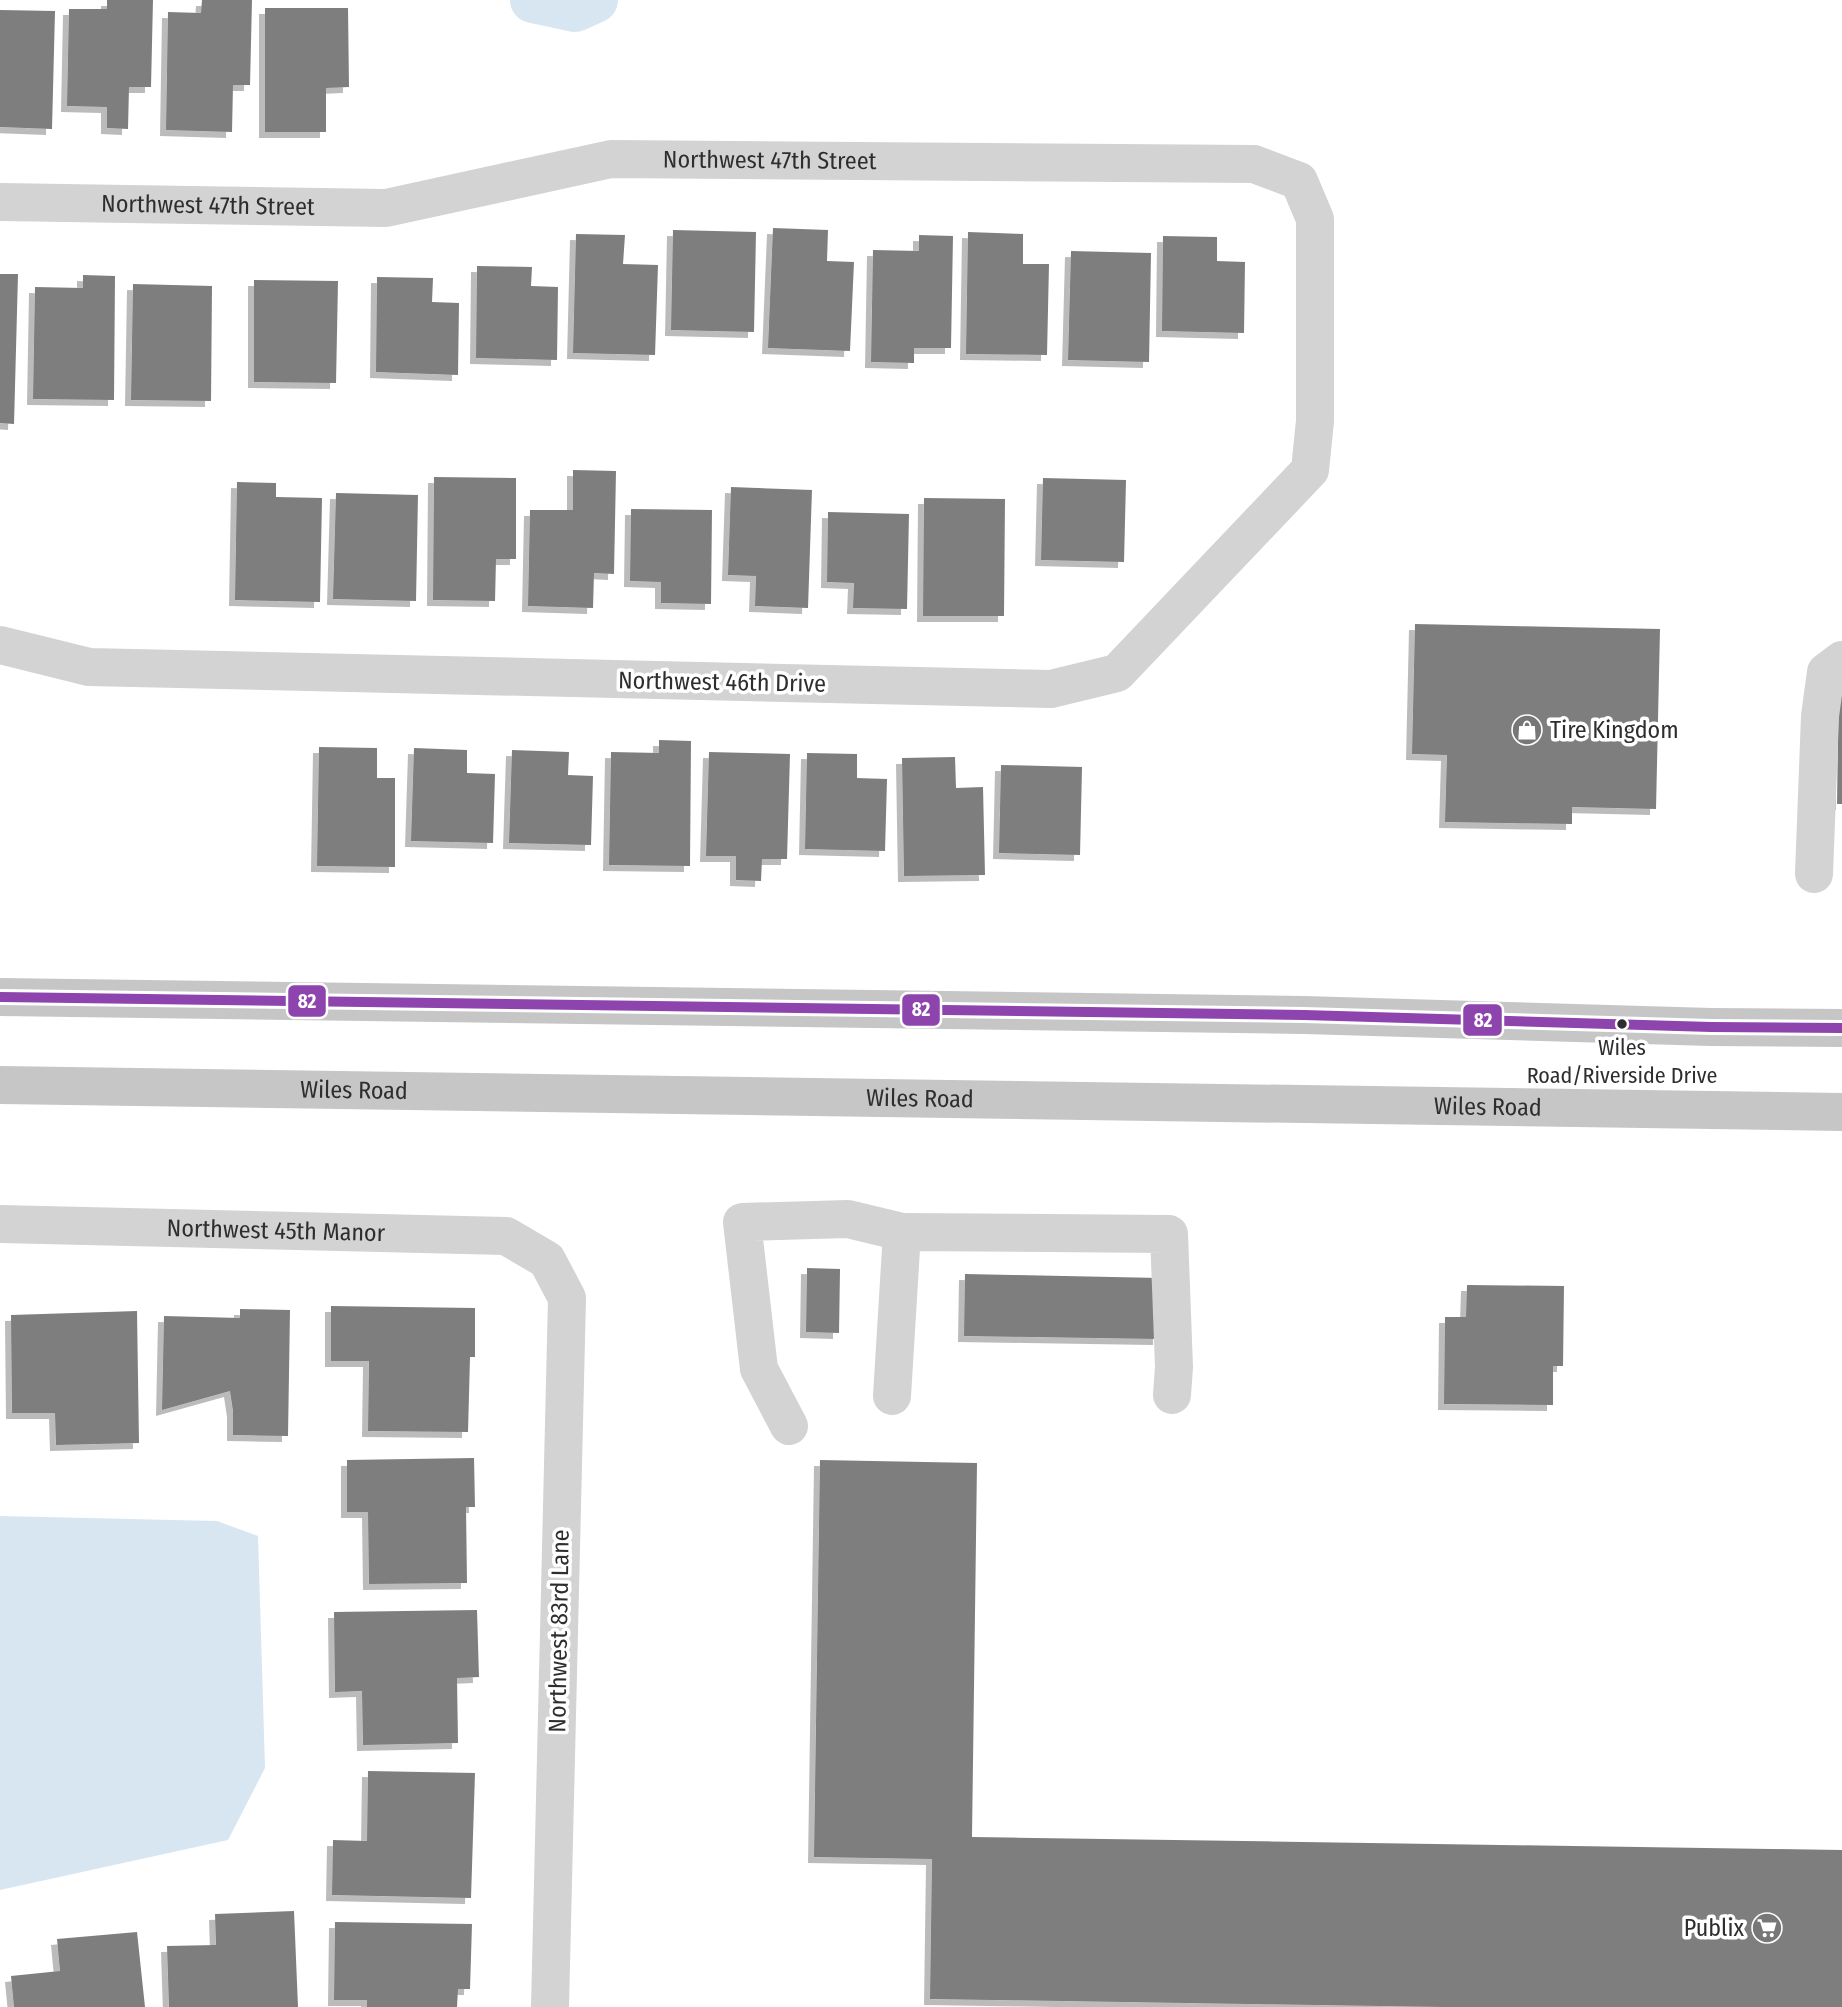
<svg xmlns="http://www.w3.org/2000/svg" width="1842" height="2007" font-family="'Fira Sans Condensed',sans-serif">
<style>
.water{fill:#d8e6f2}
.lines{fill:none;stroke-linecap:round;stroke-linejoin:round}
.canal{stroke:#d8e6f2;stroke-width:46}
.building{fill:#7e7e7e;filter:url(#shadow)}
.minor{stroke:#d3d3d3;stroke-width:38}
.major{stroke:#c6c6c6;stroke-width:38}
.bus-1-casing{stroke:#fff;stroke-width:16}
.bus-1{stroke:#8e44ad;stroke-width:10}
.bus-dot{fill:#2e2e2e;stroke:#fff;stroke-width:2.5}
.labels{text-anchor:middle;stroke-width:7;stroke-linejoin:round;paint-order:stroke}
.bus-label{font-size:22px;fill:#2e2e2e;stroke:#fff}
.street-label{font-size:24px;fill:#2e2e2e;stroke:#fff}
.poi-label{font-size:24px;fill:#2e2e2e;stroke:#fff;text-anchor:start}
.line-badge{stroke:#fff;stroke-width:2.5}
.badge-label{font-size:19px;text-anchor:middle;font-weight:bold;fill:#fff}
</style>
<defs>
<filter id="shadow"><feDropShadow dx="-6" dy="6" stdDeviation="0" flood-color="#0004"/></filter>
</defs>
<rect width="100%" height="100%" fill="#fff"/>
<!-- water -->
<path class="water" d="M 0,1516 L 217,1521 L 258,1536 L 265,1768 L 228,1840 L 0,1890 Z"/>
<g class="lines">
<!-- canal -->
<path class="canal" d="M 533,0 L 575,9 L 595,0"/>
</g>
<!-- building -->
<g class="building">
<path d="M 107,0 L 153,0 L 151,87 L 129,87 L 128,129 L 107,128 L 107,107 L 67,106 L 69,9 L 107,9 Z"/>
<path d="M 202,0 L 252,0 L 250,85 L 233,85 L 232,132 L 166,130 L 168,12 L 201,13 Z"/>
<path d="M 265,8 L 348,8 L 349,87 L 326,88 L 326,132 L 265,132 Z"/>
<path d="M 0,10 L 55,11 L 52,129 L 0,127 Z"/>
<path d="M 773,228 L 828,230 L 827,261 L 854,262 L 850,351 L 768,348 Z"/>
<path d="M 673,230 L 756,232 L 754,332 L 671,330 Z"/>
<path d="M 968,232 L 1023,234 L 1023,264 L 1049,264 L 1047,355 L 966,354 Z"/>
<path d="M 576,234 L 625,235 L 623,264 L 658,265 L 655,355 L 573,353 Z"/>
<path d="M 919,235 L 953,236 L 951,348 L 914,348 L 914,363 L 871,362 L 873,250 L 919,251 Z"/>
<path d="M 1163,236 L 1217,237 L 1217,261 L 1245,262 L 1244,333 L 1162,331 Z"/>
<path d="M 1071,251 L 1151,253 L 1149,362 L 1068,360 Z"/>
<path d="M 477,266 L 532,267 L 531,286 L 558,287 L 557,360 L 476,358 Z"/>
<path d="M 0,274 L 18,274 L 14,424 L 0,423 Z"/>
<path d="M 83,275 L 115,276 L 114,400 L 33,399 L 35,287 L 83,288 Z"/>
<path d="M 377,277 L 433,278 L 432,302 L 459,303 L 458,375 L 376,372 Z"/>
<path d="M 254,280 L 338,281 L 336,383 L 254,382 Z"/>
<path d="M 133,284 L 212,286 L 211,401 L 131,400 Z"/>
<path d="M 573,470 L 616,471 L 614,574 L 594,573 L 593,608 L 528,606 L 530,510 L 573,510 Z"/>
<path d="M 434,477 L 516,478 L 516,559 L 496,559 L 495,601 L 433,600 Z"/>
<path d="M 1043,478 L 1126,480 L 1124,562 L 1041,560 Z"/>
<path d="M 237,482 L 276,483 L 276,497 L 322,498 L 320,602 L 235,600 Z"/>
<path d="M 731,487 L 812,490 L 808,608 L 755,606 L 756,576 L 728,575 Z"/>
<path d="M 336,493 L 418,495 L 416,601 L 333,599 Z"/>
<path d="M 924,498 L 1005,499 L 1004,616 L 923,616 Z"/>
<path d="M 631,509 L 712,510 L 711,604 L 661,603 L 661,582 L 630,581 Z"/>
<path d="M 828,512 L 909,514 L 907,609 L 853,608 L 854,583 L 827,582 Z"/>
<path d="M 1415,624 L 1660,629 L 1656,809 L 1572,807 L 1572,824 L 1445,822 L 1447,755 L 1412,754 Z"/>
<path d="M 1839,672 L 1842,672 L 1842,804 L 1837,804 Z"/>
<path d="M 659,740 L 691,741 L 690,866 L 609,865 L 611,752 L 659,753 Z"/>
<path d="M 319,747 L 377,748 L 377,778 L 395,778 L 395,867 L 317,866 Z"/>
<path d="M 414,748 L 467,750 L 467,773 L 495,774 L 493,843 L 411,841 Z"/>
<path d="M 512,750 L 569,752 L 568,775 L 593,776 L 591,845 L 509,843 Z"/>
<path d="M 709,752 L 790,754 L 787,859 L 762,859 L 761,881 L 736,880 L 736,856 L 706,856 Z"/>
<path d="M 807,753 L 857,754 L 857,778 L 887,779 L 885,851 L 805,849 Z"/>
<path d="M 955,757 L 956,788 L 983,787 L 985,875 L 904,876 L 902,758 Z"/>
<path d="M 1001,765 L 1082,767 L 1080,855 L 999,853 Z"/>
<path d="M 807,1268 L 840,1269 L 839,1333 L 806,1332 Z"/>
<path d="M 965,1274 L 1160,1278 L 1159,1339 L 964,1336 Z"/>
<path d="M 1467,1285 L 1564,1286 L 1563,1366 L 1553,1366 L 1553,1405 L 1444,1404 L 1445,1317 L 1466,1317 Z"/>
<path d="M 331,1306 L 475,1308 L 475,1357 L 470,1357 L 468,1432 L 368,1431 L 369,1361 L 331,1361 Z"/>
<path d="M 240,1309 L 290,1310 L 288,1436 L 233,1435 L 233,1411 L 230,1391 L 162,1410 L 164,1316 L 240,1318 Z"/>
<path d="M 137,1311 L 139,1443 L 56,1445 L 55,1413 L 12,1413 L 11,1315 Z"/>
<path d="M 474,1458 L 475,1507 L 466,1507 L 467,1583 L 369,1584 L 368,1512 L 347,1512 L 347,1460 Z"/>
<path d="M 820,1460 L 977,1463 L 972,1837 L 1842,1850 L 1842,2007 L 1445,2007 L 930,1999 L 932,1859 L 814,1857 Z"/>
<path d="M 477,1610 L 479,1677 L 457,1678 L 458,1743 L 363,1745 L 362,1691 L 335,1692 L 334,1612 Z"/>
<path d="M 368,1771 L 475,1773 L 471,1898 L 332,1895 L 333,1840 L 367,1841 Z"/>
<path d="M 294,1911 L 298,2007 L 169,2007 L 167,1946 L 216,1945 L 215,1914 Z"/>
<path d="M 335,1922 L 472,1924 L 470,1989 L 458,1989 L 457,2007 L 367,2007 L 367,2000 L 334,2000 Z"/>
<path d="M 137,1932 L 145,2007 L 14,2007 L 11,1976 L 60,1971 L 57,1939 Z"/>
</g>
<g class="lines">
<!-- minor -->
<g class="minor">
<path id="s1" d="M 0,202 L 386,208 L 611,159 L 1254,164 L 1299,181 L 1315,219 L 1315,421 L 1310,470 L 1117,673 L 1051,689 L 89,667 L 0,645"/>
<path d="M 1814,874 L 1820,716 L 1826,672 L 1842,660"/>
<path id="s2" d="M 0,1224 L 506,1236 L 547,1260 L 567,1298 L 550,2007"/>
<path d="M 892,1396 L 902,1232 L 1169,1234 L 1174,1367 L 1172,1395"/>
<path d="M 789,1426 L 759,1369 L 742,1222 L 848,1219 L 902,1232"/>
</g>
<!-- major -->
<g class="major">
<path d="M 0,997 L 1304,1015 L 1711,1027 L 1842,1028"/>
<path id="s3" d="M 0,1085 L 1842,1112"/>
</g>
<!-- bus-1 casing -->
<g class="bus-1-casing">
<path id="bus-1" d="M 0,997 L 1304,1015 L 1711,1027 L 1842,1028"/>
</g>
<!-- bus-1 -->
<use href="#bus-1" class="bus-1"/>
</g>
<!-- icons -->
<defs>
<g id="shop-disc" transform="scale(1.575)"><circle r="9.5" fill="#777" stroke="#fff"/><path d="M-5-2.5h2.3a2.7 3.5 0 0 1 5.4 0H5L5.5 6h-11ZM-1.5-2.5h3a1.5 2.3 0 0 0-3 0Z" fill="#fff"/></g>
<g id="supermarket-disc" transform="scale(1.575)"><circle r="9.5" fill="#777" stroke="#fff"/><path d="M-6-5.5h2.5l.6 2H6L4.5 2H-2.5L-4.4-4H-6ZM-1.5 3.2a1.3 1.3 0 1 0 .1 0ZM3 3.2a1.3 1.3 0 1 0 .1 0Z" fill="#fff"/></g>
</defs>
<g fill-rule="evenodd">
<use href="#shop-disc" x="1527" y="730"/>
<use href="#supermarket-disc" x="1767" y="1928"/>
</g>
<!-- markers -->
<circle class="bus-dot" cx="1622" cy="1024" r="6"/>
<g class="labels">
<!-- bus labels -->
<g class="bus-label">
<text x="1622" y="1055">Wiles<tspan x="1622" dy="28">Road/Riverside Drive</tspan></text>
</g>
<!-- street labels -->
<g class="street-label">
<text dy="8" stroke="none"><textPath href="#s1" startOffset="775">Northwest 47th Street</textPath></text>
<text dy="8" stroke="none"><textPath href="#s1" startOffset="208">Northwest 47th Street</textPath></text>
<text transform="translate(722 682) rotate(1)" y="8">Northwest 46th Drive</text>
<text dy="8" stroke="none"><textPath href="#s3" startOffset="354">Wiles Road</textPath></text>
<text dy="8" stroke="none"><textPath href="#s3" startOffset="920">Wiles Road</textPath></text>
<text dy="8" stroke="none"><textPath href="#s3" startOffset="1488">Wiles Road</textPath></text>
<text dy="8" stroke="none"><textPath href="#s2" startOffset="276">Northwest 45th Manor</textPath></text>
<text transform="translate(559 1631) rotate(-89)" y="8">Northwest 83rd Lane</text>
</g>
<!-- poi labels -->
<g class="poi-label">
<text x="1550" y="738">Tire Kingdom</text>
<text x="1744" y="1936" text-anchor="end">Publix</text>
</g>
</g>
<g class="line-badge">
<rect x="287" y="984" width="40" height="34" rx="7" fill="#8e44ad"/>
<rect x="901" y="993" width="40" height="34" rx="7" fill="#8e44ad"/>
<rect x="1462" y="1003" width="41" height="34" rx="7" fill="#8e44ad"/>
</g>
<g class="badge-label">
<text x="307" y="1008">82</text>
<text x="921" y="1016">82</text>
<text x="1483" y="1027">82</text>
</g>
</svg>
